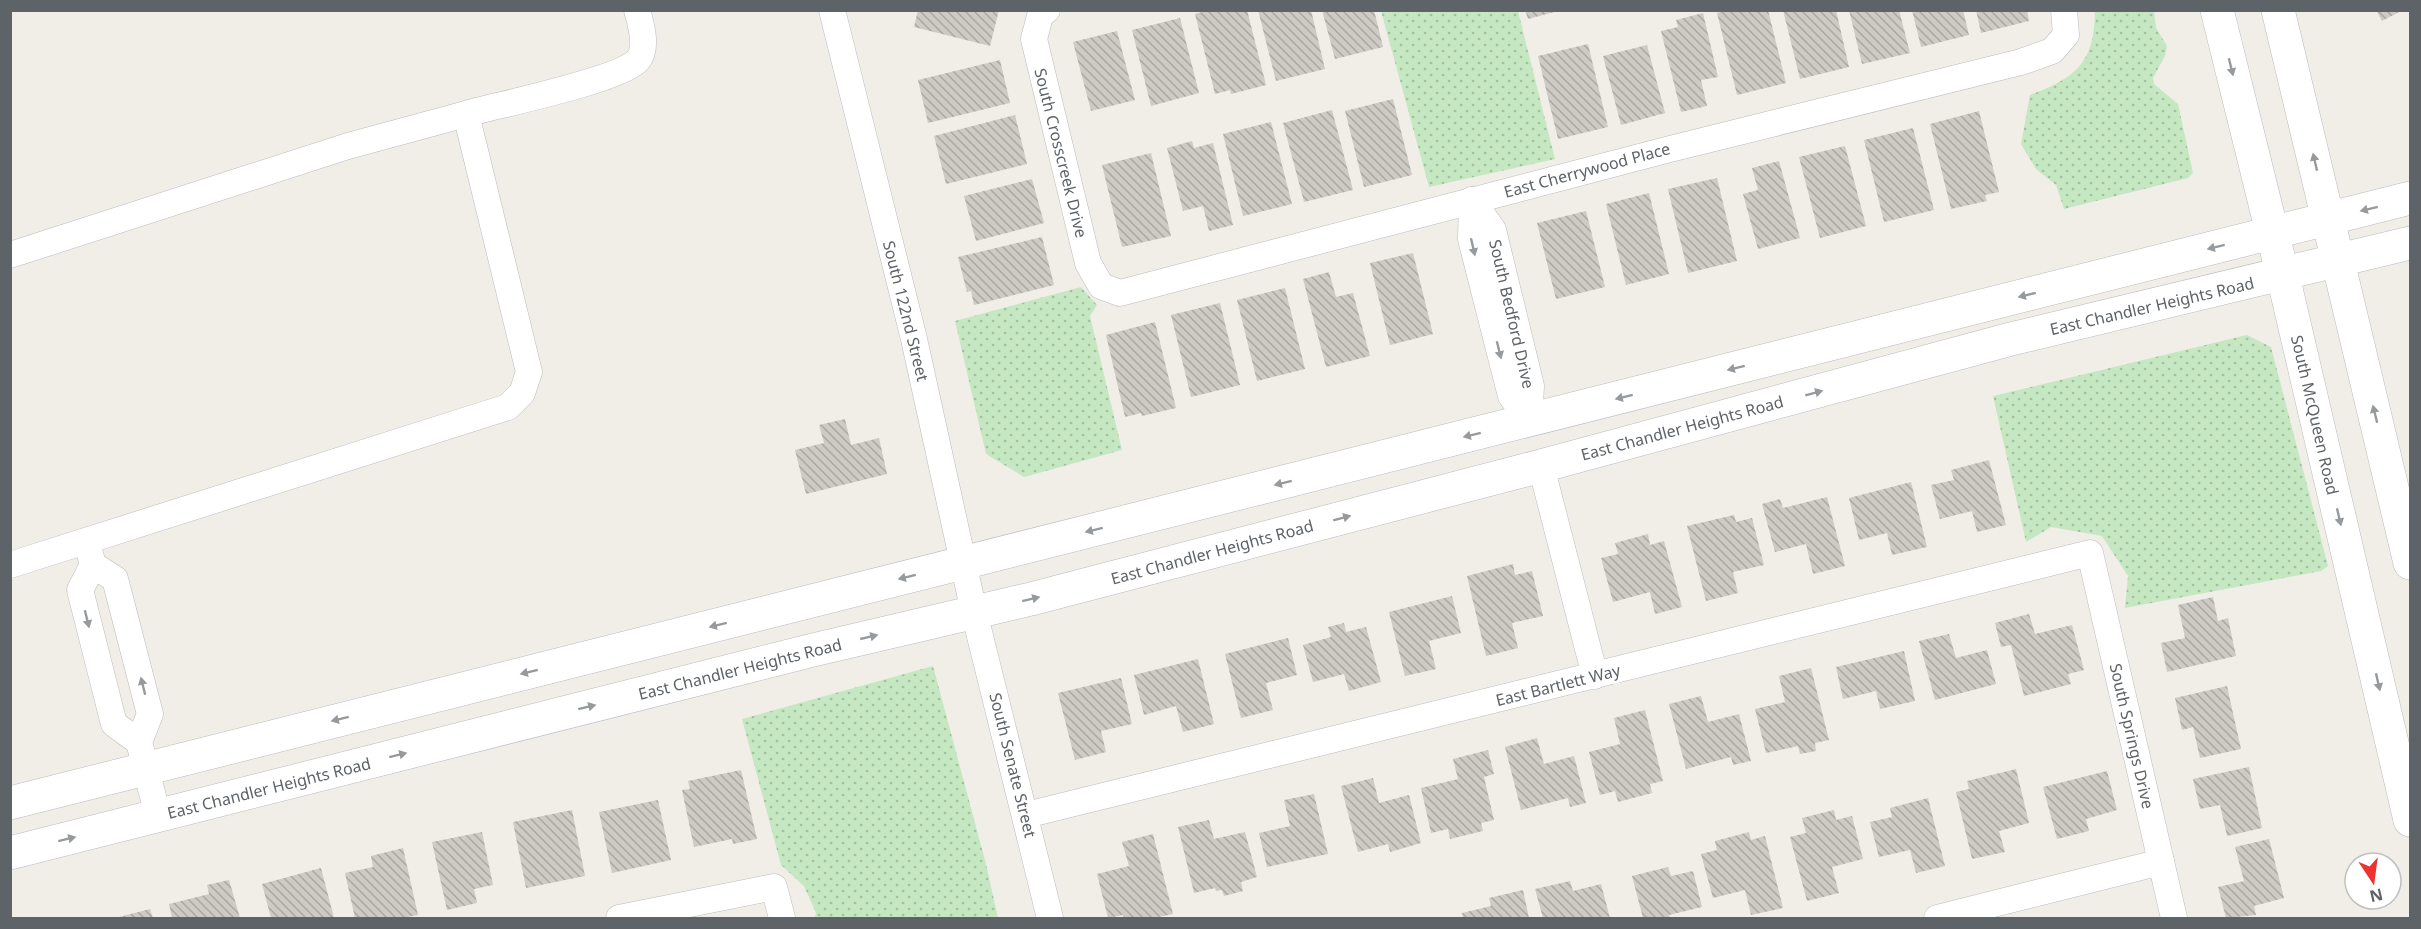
<svg xmlns="http://www.w3.org/2000/svg" width="2421" height="929" font-family="'Noto Sans',sans-serif">
<style>
.green{fill:url(#green-dots)}
.building{fill:url(#building-back-hatch)}
.lines{fill:none;stroke-linecap:round;stroke-linejoin:round}
.minor-casing{stroke:#b9bcc0;stroke-width:27}
.secondary-casing{stroke:#b8bbc0;stroke-width:34}
.minor{stroke:#fff;stroke-width:26}
.secondary{stroke:#fff;stroke-width:33}
.oneway{fill:#969a9c}
.labels{text-anchor:middle;stroke-width:6;stroke-linejoin:round;paint-order:stroke}
.street-label{font-size:16px;fill:#5e6367;stroke:#fff}
</style>
<defs>
<pattern id="green-dots" width="8" height="8" patternUnits="userSpaceOnUse" patternTransform="scale(1.5)"><rect width="8" height="8" fill="#c5e8c3"/><path d="M2 2h.1M6 6h.1" fill="none" stroke="#a3c0a2" stroke-width="1.8" stroke-linecap="round"/></pattern>
<pattern id="building-back-hatch" width="6" height="6" patternUnits="userSpaceOnUse" patternTransform="scale(1.5)"><rect width="6" height="6" fill="#cecbc5"/><path d="M-1 5l2 2M0 0l6 6M5-1l2 2" fill="none" stroke="#aaa8a4"/></pattern>
</defs>
<rect width="100%" height="100%" fill="#f0eee6"/>
<!-- green -->
<g class="green">
<path d="M 1381,11 L 1518,11 L 1555,159 L 1429,187 Z"/>
<path d="M 2095,11 L 2154,11 L 2156,28 L 2167,46 L 2165,56 L 2153,78 L 2154,84 L 2178,104 L 2193,173 L 2188,178 L 2064,209 L 2056,185 L 2036,169 L 2021,144 L 2030,95 C 2077,77 2094,63 2095,11 Z"/>
<path d="M 1081,287 L 1097,305 L 1090,316 L 1122,450 L 1024,477 L 986,454 L 955,321 Z"/>
<path d="M 2247,335 L 2271,347 L 2328,566 L 2321,571 L 2125,608 L 2128,576 L 2102,536 L 2051,527 L 2026,542 L 1993,396 Z"/>
<path d="M 933,666 L 986,864 L 998,918 L 815,918 L 816,913 L 804,886 L 781,865 L 742,719 Z"/>
</g>
<!-- building -->
<g class="building">
<path d="M 918,10 L 999,10 L 990,46 L 914,27 Z"/>
<path d="M 1209,10 L 1247,10 L 1266,85 L 1231,94 L 1230,90 L 1215,94 L 1195,14 Z"/>
<path d="M 1258,10 L 1311,10 L 1325,69 L 1276,81 Z"/>
<path d="M 1322,10 L 1374,10 L 1383,47 L 1335,59 Z"/>
<path d="M 1525,10 L 1558,10 L 1558,11 L 1528,19 Z"/>
<path d="M 1727,10 L 1768,10 L 1786,83 L 1737,95 L 1717,13 Z"/>
<path d="M 1783,10 L 1836,10 L 1849,67 L 1800,79 Z"/>
<path d="M 1849,10 L 1899,10 L 1910,53 L 1862,64 Z"/>
<path d="M 1912,10 L 1963,10 L 1969,35 L 1921,47 Z"/>
<path d="M 1976,10 L 2027,10 L 2029,21 L 1981,33 Z"/>
<path d="M 2376,10 L 2403,10 L 2382,21 Z"/>
<path d="M 1703,13 L 1718,77 L 1701,80 L 1707,106 L 1681,112 L 1661,31 L 1678,27 L 1676,20 Z"/>
<path d="M 1180,18 L 1199,93 L 1151,106 L 1132,30 Z"/>
<path d="M 1117,31 L 1135,100 L 1091,111 L 1073,42 Z"/>
<path d="M 1588,44 L 1608,127 L 1558,139 L 1538,56 Z"/>
<path d="M 1647,45 L 1665,113 L 1621,125 L 1603,56 Z"/>
<path d="M 1000,60 L 1010,103 L 928,123 L 918,80 Z"/>
<path d="M 1393,99 L 1412,175 L 1364,187 L 1345,111 Z"/>
<path d="M 1332,110 L 1353,190 L 1304,202 L 1283,123 Z"/>
<path d="M 1979,111 L 1999,192 L 1985,195 L 1987,201 L 1951,209 L 1930,124 Z"/>
<path d="M 1015,115 L 1027,164 L 946,184 L 934,136 Z"/>
<path d="M 1271,122 L 1292,204 L 1243,216 L 1223,134 Z"/>
<path d="M 1913,128 L 1934,210 L 1884,222 L 1864,140 Z"/>
<path d="M 1192,141 L 1194,148 L 1213,143 L 1233,225 L 1209,231 L 1203,206 L 1183,211 L 1167,148 Z"/>
<path d="M 1845,146 L 1866,226 L 1820,238 L 1799,157 Z"/>
<path d="M 1151,153 L 1171,236 L 1122,247 L 1102,165 Z"/>
<path d="M 1779,161 L 1800,238 L 1758,249 L 1743,194 L 1758,190 L 1752,168 Z"/>
<path d="M 1717,178 L 1737,261 L 1688,273 L 1668,189 Z"/>
<path d="M 1032,179 L 1044,223 L 976,241 L 964,196 Z"/>
<path d="M 1649,193 L 1669,274 L 1626,285 L 1606,204 Z"/>
<path d="M 1586,211 L 1605,287 L 1556,299 L 1537,223 Z"/>
<path d="M 1042,237 L 1054,285 L 974,305 L 971,291 L 967,292 L 958,257 Z"/>
<path d="M 1413,253 L 1433,334 L 1390,345 L 1370,263 Z"/>
<path d="M 1329,272 L 1336,297 L 1353,293 L 1370,356 L 1326,367 L 1303,279 Z"/>
<path d="M 1285,288 L 1305,369 L 1257,381 L 1237,300 Z"/>
<path d="M 1220,303 L 1240,385 L 1191,397 L 1171,315 Z"/>
<path d="M 1155,322 L 1176,408 L 1142,416 L 1141,413 L 1125,417 L 1106,335 Z"/>
<path d="M 845,419 L 851,445 L 879,438 L 887,474 L 806,494 L 795,450 L 824,443 L 819,425 Z"/>
<path d="M 1989,460 L 2006,525 L 1977,532 L 1972,511 L 1940,519 L 1931,485 L 1954,480 L 1951,470 Z"/>
<path d="M 1911,482 L 1927,547 L 1892,555 L 1887,533 L 1859,540 L 1849,498 Z"/>
<path d="M 1827,497 L 1845,566 L 1813,574 L 1806,544 L 1775,552 L 1762,504 L 1780,499 L 1783,508 Z"/>
<path d="M 1734,515 L 1736,522 L 1752,518 L 1764,565 L 1733,572 L 1738,593 L 1706,601 L 1687,526 Z"/>
<path d="M 1648,534 L 1650,545 L 1664,541 L 1682,607 L 1655,614 L 1650,592 L 1613,602 L 1601,558 L 1618,554 L 1615,543 Z"/>
<path d="M 1513,564 L 1515,575 L 1532,571 L 1543,616 L 1512,623 L 1518,648 L 1486,656 L 1467,576 Z"/>
<path d="M 1452,596 L 1461,633 L 1429,641 L 1436,669 L 1405,676 L 1389,612 Z"/>
<path d="M 2213,597 L 2218,621 L 2228,618 L 2236,656 L 2167,672 L 2161,643 L 2185,638 L 2178,605 Z"/>
<path d="M 2029,614 L 2035,634 L 2072,625 L 2084,670 L 2068,674 L 2071,684 L 2024,696 L 2011,645 L 2001,647 L 1995,623 Z"/>
<path d="M 1344,623 L 1346,632 L 1366,627 L 1381,682 L 1349,691 L 1344,674 L 1313,682 L 1303,645 L 1331,637 L 1328,627 Z"/>
<path d="M 1949,634 L 1956,658 L 1987,650 L 1996,684 L 1935,700 L 1919,641 Z"/>
<path d="M 1288,638 L 1297,675 L 1266,683 L 1273,710 L 1241,718 L 1225,654 Z"/>
<path d="M 1904,651 L 1915,701 L 1880,709 L 1876,691 L 1843,699 L 1836,667 Z"/>
<path d="M 1198,659 L 1214,724 L 1183,732 L 1176,706 L 1144,715 L 1134,675 Z"/>
<path d="M 1811,668 L 1829,740 L 1815,743 L 1816,751 L 1800,754 L 1798,746 L 1766,753 L 1755,709 L 1785,702 L 1779,676 Z"/>
<path d="M 1121,678 L 1132,724 L 1101,731 L 1106,752 L 1075,760 L 1058,693 Z"/>
<path d="M 2227,686 L 2241,749 L 2200,758 L 2193,727 L 2182,730 L 2175,698 Z"/>
<path d="M 1701,696 L 1708,722 L 1739,714 L 1751,761 L 1733,765 L 1731,757 L 1686,769 L 1669,704 Z"/>
<path d="M 1645,710 L 1663,781 L 1650,784 L 1652,793 L 1618,802 L 1615,791 L 1600,795 L 1589,752 L 1620,744 L 1614,718 Z"/>
<path d="M 1537,738 L 1544,764 L 1574,756 L 1586,803 L 1570,807 L 1568,798 L 1521,810 L 1505,747 Z"/>
<path d="M 1488,750 L 1494,774 L 1484,777 L 1494,820 L 1481,823 L 1483,831 L 1450,839 L 1448,829 L 1431,833 L 1421,788 L 1458,779 L 1453,759 Z"/>
<path d="M 2249,767 L 2262,828 L 2227,836 L 2220,805 L 2200,809 L 2193,779 Z"/>
<path d="M 2016,769 L 2029,823 L 1999,831 L 2005,852 L 1972,859 L 1956,792 L 1969,789 L 1967,781 Z"/>
<path d="M 741,770 L 757,839 L 733,844 L 732,839 L 694,847 L 682,790 L 690,789 L 688,781 Z"/>
<path d="M 2107,771 L 2117,810 L 2086,819 L 2089,831 L 2057,839 L 2043,787 Z"/>
<path d="M 1373,778 L 1379,803 L 1409,795 L 1421,843 L 1390,852 L 1388,844 L 1358,852 L 1341,786 Z"/>
<path d="M 1314,794 L 1328,854 L 1267,867 L 1259,833 L 1290,826 L 1284,800 Z"/>
<path d="M 1928,798 L 1945,866 L 1916,873 L 1910,850 L 1879,857 L 1870,822 L 1892,817 L 1890,808 Z"/>
<path d="M 658,800 L 671,860 L 612,873 L 599,812 Z"/>
<path d="M 572,810 L 585,876 L 526,888 L 513,822 Z"/>
<path d="M 1834,810 L 1836,820 L 1852,816 L 1863,859 L 1832,867 L 1839,893 L 1807,901 L 1790,837 L 1806,833 L 1802,818 Z"/>
<path d="M 1209,820 L 1214,839 L 1245,832 L 1257,877 L 1241,882 L 1243,891 L 1224,896 L 1222,890 L 1216,891 L 1215,888 L 1194,893 L 1178,827 Z"/>
<path d="M 482,832 L 493,885 L 474,889 L 477,903 L 447,910 L 432,842 Z"/>
<path d="M 1749,832 L 1751,840 L 1765,836 L 1783,908 L 1751,915 L 1745,890 L 1713,898 L 1701,854 L 1717,850 L 1715,841 Z"/>
<path d="M 1153,834 L 1173,914 L 1154,918 L 1124,918 L 1123,915 L 1108,918 L 1097,874 L 1129,866 L 1122,842 Z"/>
<path d="M 2269,839 L 2284,898 L 2254,906 L 2256,915 L 2226,918 L 2218,887 L 2244,881 L 2235,847 Z"/>
<path d="M 403,848 L 418,915 L 402,918 L 355,918 L 345,873 L 373,867 L 371,856 Z"/>
<path d="M 1668,867 L 1671,876 L 1693,871 L 1702,907 L 1669,915 L 1670,918 L 1643,918 L 1632,876 Z"/>
<path d="M 321,868 L 334,918 L 271,918 L 262,884 Z"/>
<path d="M 229,880 L 240,918 L 172,918 L 169,904 L 209,894 L 207,885 Z"/>
<path d="M 1570,881 L 1573,891 L 1601,884 L 1610,918 L 1543,918 L 1535,889 Z"/>
<path d="M 1523,890 L 1529,918 L 1463,918 L 1462,913 L 1491,906 L 1489,898 Z"/>
<path d="M 150,909 L 153,918 L 115,918 Z"/>
</g>
<g class="lines">
<!-- minor casing -->
<g class="minor-casing">
<g id="minor">
<path d="M 832,10 L 914,339 L 974,612 L 1050,918"/>
<path d="M 1047,10 L 1040,16 L 1034,39 L 1088,263 L 1101,286 L 1120,293 L 1670,149 L 2021,62 L 2052,51 L 2066,35 L 2064,10"/>
<path d="M 466,114 C 497,105 621,80 638,60 C 648,48 641,24 637,10"/>
<path d="M 1472,200 L 1493,230 L 1531,386 L 1529,420"/>
<path d="M 1472,200 L 1471,239 L 1511,396 L 1529,420"/>
<path d="M 10,255 L 348,146 L 466,114 L 529,372 L 522,393 L 508,407 L 10,565"/>
<path d="M 1541,466 L 1595,676"/>
<path d="M 89,550 L 93,565 L 80,590 L 114,724 L 139,742"/>
<path d="M 93,565 L 115,579 L 150,714 L 139,742 L 158,816"/>
<path d="M 1026,815 L 2090,553 L 2174,918"/>
<path d="M 619,918 L 774,887 L 782,918"/>
<path d="M 1937,918 L 2161,862"/>
</g>
</g>
<!-- secondary casing -->
<g class="secondary-casing">
<g id="secondary">
<path d="M 2217,10 L 2283,276 L 2410,820"/>
<path d="M 2278,10 L 2410,563"/>
<path d="M 10,803 L 2410,198"/>
<path d="M 10,853 L 813,650 L 1031,599 L 1541,466 L 2011,339 L 2410,243"/>
</g>
</g>
<!-- minor -->
<use href="#minor" class="minor"/>
<!-- secondary -->
<use href="#secondary" class="secondary"/>
</g>
<!-- one-way arrows -->
<defs><path id="oneway-solid" d="M-6-.8H1V-3.2L6.5 0L1 3.2V.8H-6Z" transform="scale(1.5)"/></defs>
<g class="oneway">
<use href="#oneway-solid" transform="translate(2231 67) rotate(76)"/>
<use href="#oneway-solid" transform="translate(2315 162) rotate(-103)"/>
<use href="#oneway-solid" transform="translate(2369 209) rotate(166)"/>
<use href="#oneway-solid" transform="translate(1473 247) rotate(77)"/>
<use href="#oneway-solid" transform="translate(2216 247) rotate(166)"/>
<use href="#oneway-solid" transform="translate(2027 295) rotate(166)"/>
<use href="#oneway-solid" transform="translate(1499 350) rotate(76)"/>
<use href="#oneway-solid" transform="translate(1736 368) rotate(166)"/>
<use href="#oneway-solid" transform="translate(1814 393) rotate(-15)"/>
<use href="#oneway-solid" transform="translate(1624 397) rotate(166)"/>
<use href="#oneway-solid" transform="translate(2375 414) rotate(-104)"/>
<use href="#oneway-solid" transform="translate(1472 435) rotate(166)"/>
<use href="#oneway-solid" transform="translate(1283 483) rotate(166)"/>
<use href="#oneway-solid" transform="translate(2339 517) rotate(77)"/>
<use href="#oneway-solid" transform="translate(1342 518) rotate(-15)"/>
<use href="#oneway-solid" transform="translate(1094 530) rotate(166)"/>
<use href="#oneway-solid" transform="translate(907 577) rotate(166)"/>
<use href="#oneway-solid" transform="translate(1031 599) rotate(-14)"/>
<use href="#oneway-solid" transform="translate(87 619) rotate(76)"/>
<use href="#oneway-solid" transform="translate(718 625) rotate(166)"/>
<use href="#oneway-solid" transform="translate(869 637) rotate(-13)"/>
<use href="#oneway-solid" transform="translate(529 672) rotate(166)"/>
<use href="#oneway-solid" transform="translate(2378 682) rotate(77)"/>
<use href="#oneway-solid" transform="translate(143 686) rotate(-104)"/>
<use href="#oneway-solid" transform="translate(587 707) rotate(-14)"/>
<use href="#oneway-solid" transform="translate(340 719) rotate(166)"/>
<use href="#oneway-solid" transform="translate(398 755) rotate(-14)"/>
<use href="#oneway-solid" transform="translate(67 839) rotate(-14)"/>
</g>
<g class="labels">
<!-- street labels -->
<g class="street-label">
<text transform="translate(1061 153) rotate(76)" y="6">South Crosscreek Drive</text>
<text transform="translate(1587 170) rotate(-15)" y="6">East Cherrywood Place</text>
<text transform="translate(2152 306) rotate(-13)" y="6">East Chandler Heights Road</text>
<text transform="translate(906 311) rotate(76)" y="6">South 122nd Street</text>
<text transform="translate(1512 314) rotate(77)" y="6">South Bedford Drive</text>
<text transform="translate(2315 415) rotate(77)" y="6">South McQueen Road</text>
<text transform="translate(1682 428) rotate(-15)" y="6">East Chandler Heights Road</text>
<text transform="translate(1212 552) rotate(-15)" y="6">East Chandler Heights Road</text>
<text transform="translate(740 669) rotate(-14)" y="6">East Chandler Heights Road</text>
<text transform="translate(1558 685) rotate(-14)" y="6">East Bartlett Way</text>
<text transform="translate(2132 736) rotate(77)" y="6">South Springs Drive</text>
<text transform="translate(1013 765) rotate(76)" y="6">South Senate Street</text>
<text transform="translate(269 788) rotate(-14)" y="6">East Chandler Heights Road</text>
</g>
</g>
<!-- border -->
<rect width="2421" height="929" fill="none" stroke="#5e6367" stroke-width="24"/>
<!-- north arrow -->
<g transform="translate(2373 881) rotate(167)"><circle r="28" fill="#ffffff" stroke="#bfc1c2" stroke-width="1.5"/>
<path d="M0-4.5L10 22L0 15L-10 22Z" fill="#ee322f"/>
<text y="-9" font-size="16" font-weight="bold" text-anchor="middle" fill="#5e6367">N</text>
</g>
</svg>
